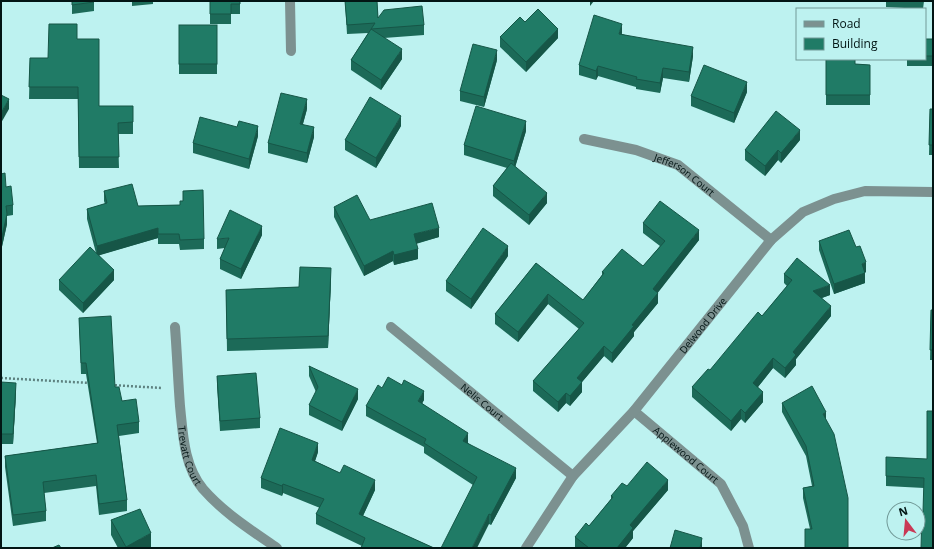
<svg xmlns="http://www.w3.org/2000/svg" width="934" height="549" font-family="'Open Sans',sans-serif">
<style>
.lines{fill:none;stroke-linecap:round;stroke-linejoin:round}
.path{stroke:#5e8280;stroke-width:2.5;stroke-dasharray:2 2;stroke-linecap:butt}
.street{stroke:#7c9190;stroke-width:10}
.wall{fill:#1c6a58}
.shaded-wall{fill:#165647}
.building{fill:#207b66;stroke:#165647}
.labels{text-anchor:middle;stroke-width:3.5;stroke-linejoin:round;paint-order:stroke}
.street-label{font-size:10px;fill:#021514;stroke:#bdf2f0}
</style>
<rect width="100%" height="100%" fill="#bdf2f0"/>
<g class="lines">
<!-- path -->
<g class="path">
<path d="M 1,378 L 90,383"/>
<path d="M 111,385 L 162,388"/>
</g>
<!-- street -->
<g class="street">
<path d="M 290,1 L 291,51"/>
<path id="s1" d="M 584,139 L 636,150 L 678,165 L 771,240"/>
<path id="s2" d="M 175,327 C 177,353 178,379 180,406 C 183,435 184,466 203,489 C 224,513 251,530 277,548"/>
<path id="s3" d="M 391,327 L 573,476"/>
<path id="s4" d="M 634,411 L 721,484 L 743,526 L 749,548"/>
<path id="s5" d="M 526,548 L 573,476 L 634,411 L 771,240 L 803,212 L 834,199 L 865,191 L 933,192"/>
</g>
</g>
<!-- wall -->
<g class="wall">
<path d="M 72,1 L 94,1 L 94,11 L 72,14 Z"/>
<path d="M 132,1 L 153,1 L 153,4 L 132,6 Z"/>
<path d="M 210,1 L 240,1 L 240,14 L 231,14 L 231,24 L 210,24 Z"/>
<path d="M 345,1 L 377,1 L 378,18 L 424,25 L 424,35 L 384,38 L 402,59 L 381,90 L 351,70 L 351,60 L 368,33 L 347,34 Z"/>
<path d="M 886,1 L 924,1 L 923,9 L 886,7 Z"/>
<rect x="179" y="25" width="38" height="49"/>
<path d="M 622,33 L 622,34 L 693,56 L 689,82 L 663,78 L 660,93 L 636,89 L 636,87 L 598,76 L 596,80 L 579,75 L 579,65 Z"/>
<path d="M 500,37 L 558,38 L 526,72 L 500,47 Z"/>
<path d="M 77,39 L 99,106 L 133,106 L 133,134 L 118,134 L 119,168 L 79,168 L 78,99 L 29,99 L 30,58 L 48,58 Z"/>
<path d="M 925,39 L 933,39 L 933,66 L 907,66 L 907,59 L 925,59 Z"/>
<path d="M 826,59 L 855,64 L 870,65 L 870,105 L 826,105 Z"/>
<path d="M 497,60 L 484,107 L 460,101 L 460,91 Z"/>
<path d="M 747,92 L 734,123 L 691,106 L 691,96 Z"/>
<path d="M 307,109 L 303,124 L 314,137 L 307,163 L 268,153 L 268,143 Z"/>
<path d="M 930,109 L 933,109 L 933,155 L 929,155 Z"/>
<path d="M 401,126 L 376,168 L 345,150 L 345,140 Z"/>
<path d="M 526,131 L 515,167 L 547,203 L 529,225 L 493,196 L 493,186 L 507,168 L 464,155 L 464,145 Z"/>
<path d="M 258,136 L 249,169 L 193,153 L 193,143 Z"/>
<path d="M 800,140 L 781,163 L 778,160 L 765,176 L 745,160 L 745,150 Z"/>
<path d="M 1,174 L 13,205 L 13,215 L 7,216 L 7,224 L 1,251 Z"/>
<path d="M 104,191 L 138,206 L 180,205 L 183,201 L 183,191 L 204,239 L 204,249 L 180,250 L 179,244 L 158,244 L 158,238 L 99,255 L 114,280 L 83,313 L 59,290 L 59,280 L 96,253 L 87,219 L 87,209 L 105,204 L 104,201 Z"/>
<path d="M 334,207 L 370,220 L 439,237 L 416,244 L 418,259 L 394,265 L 393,261 L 364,276 L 334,217 Z"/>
<path d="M 643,223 L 699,240 L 657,293 L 658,303 L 634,332 L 634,336 L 612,363 L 604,356 L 582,382 L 582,392 L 570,406 L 566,403 L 558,412 L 533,391 L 533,381 L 579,329 L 548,304 L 518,342 L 495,324 L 495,314 L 536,263 L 583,300 L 602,275 L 602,272 L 643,266 L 660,246 L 643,233 Z"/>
<path d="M 262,235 L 241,279 L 220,269 L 220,259 L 225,248 L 217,249 L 217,239 Z"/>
<path d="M 819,241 L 856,247 L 866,272 L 865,272 L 865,283 L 834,294 L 819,250 Z"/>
<path d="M 508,256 L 471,309 L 446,291 L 446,281 Z"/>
<path d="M 784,274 L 830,295 L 822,298 L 831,316 L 796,359 L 796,365 L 785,378 L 773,368 L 758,387 L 763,402 L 745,423 L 741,419 L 731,431 L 692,397 L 692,387 L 710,370 L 762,316 L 787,286 L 784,283 Z"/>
<path d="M 331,280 L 328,348 L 227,351 L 226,290 L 299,287 Z"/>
<path d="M 931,310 L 933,310 L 933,360 L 930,360 Z"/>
<path d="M 79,318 L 122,401 L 139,422 L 139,433 L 119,436 L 127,500 L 127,511 L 99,515 L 96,486 L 44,493 L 46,511 L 46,521 L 13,526 L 5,467 L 5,456 L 97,443 L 86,374 L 81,374 Z"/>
<path d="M 309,366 L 358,399 L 342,431 L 309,415 L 309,405 L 316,392 L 309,376 Z"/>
<path d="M 217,376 L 260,418 L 260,428 L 220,431 L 217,386 Z"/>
<path d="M 1,382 L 16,393 L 13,444 L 1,444 Z"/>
<path d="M 424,400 L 422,403 L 468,442 L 468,443 L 516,478 L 491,525 L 489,524 L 473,485 L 424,453 L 424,447 L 366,416 L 366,406 Z"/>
<path d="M 782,403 L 826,420 L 848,548 L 810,529 L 803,498 L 803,488 L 812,486 L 806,456 L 782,412 Z"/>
<path d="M 318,452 L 315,461 L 375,490 L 363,516 L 434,548 L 362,546 L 316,524 L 316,514 L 320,508 L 283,493 L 282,496 L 261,488 L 261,478 Z"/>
<path d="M 927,459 L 923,512 L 924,488 L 886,486 L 886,476 Z"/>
<path d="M 627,486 L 668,490 L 633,531 L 633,538 L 625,548 L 576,548 L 575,547 L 575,537 L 589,526 L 611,499 L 611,496 Z"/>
<path d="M 111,520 L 151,547 L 149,548 L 118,548 L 111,535 Z"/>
</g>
<!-- shaded-wall -->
<g class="shaded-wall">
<path d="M 590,1 L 594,1 L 590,6 Z"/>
<path d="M 622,24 L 622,33 L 619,44 L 619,34 Z"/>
<path d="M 558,29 L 558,38 L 526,72 L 526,62 Z"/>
<path d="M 693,47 L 693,56 L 689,82 L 689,72 Z"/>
<path d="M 402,49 L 402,59 L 381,90 L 381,80 Z"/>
<path d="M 497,50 L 497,60 L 484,107 L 484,97 Z"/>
<path d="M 598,66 L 598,76 L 596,80 L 596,71 Z"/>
<path d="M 663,68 L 663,78 L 660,93 L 660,83 Z"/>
<path d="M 747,82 L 747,92 L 734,123 L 734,113 Z"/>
<path d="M 9,99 L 9,109 L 1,123 L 1,113 Z"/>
<path d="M 307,99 L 307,109 L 300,134 L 300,124 Z"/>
<path d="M 401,116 L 401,126 L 376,168 L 376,158 Z"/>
<path d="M 526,121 L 526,131 L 514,171 L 514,161 Z"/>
<path d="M 258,126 L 258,136 L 249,169 L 249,159 Z"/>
<path d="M 314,127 L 314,137 L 307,163 L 307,153 Z"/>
<path d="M 800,130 L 800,140 L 781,163 L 781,153 Z"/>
<path d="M 778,150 L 778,160 L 765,176 L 765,166 Z"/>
<path d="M 547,193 L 547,203 L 529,225 L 529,215 Z"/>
<path d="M 7,214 L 7,224 L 1,251 L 1,241 Z"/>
<path d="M 262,226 L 262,235 L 241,279 L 241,269 Z"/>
<path d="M 158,228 L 158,238 L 97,256 L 97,246 Z"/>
<path d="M 439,228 L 439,237 L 414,244 L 414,234 Z"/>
<path d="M 699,230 L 699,240 L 653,299 L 653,289 Z"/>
<path d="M 508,246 L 508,256 L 471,309 L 471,299 Z"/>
<path d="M 418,249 L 418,259 L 394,265 L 394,255 Z"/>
<path d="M 393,251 L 393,261 L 364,276 L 364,266 Z"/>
<path d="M 866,262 L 866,272 L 862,274 L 862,264 Z"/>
<path d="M 331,268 L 331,280 L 328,348 L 328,336 Z"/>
<path d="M 114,270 L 114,280 L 83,313 L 83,303 Z"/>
<path d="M 865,273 L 865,283 L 834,294 L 834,284 Z"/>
<path d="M 830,285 L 830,295 L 813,301 L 813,291 Z"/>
<path d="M 658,293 L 658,303 L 634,332 L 634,336 L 612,363 L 612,353 L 632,325 Z"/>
<path d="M 548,294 L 548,304 L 518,342 L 518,332 Z"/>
<path d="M 831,306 L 831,316 L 796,359 L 796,365 L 785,378 L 785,368 L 793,352 Z"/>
<path d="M 604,346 L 604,356 L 582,382 L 582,392 L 570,406 L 570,396 L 577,378 Z"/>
<path d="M 773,358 L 773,368 L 753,393 L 753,383 Z"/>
<path d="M 16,383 L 16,393 L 13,444 L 13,434 Z"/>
<path d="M 358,389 L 358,399 L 342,431 L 342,422 Z"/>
<path d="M 424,391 L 424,400 L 418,411 L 418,401 Z"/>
<path d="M 763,392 L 763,402 L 745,423 L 745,413 Z"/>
<path d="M 566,393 L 566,403 L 558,412 L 558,402 Z"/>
<path d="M 741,409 L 741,419 L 731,431 L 731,421 Z"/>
<path d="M 826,412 L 826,422 L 823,414 Z"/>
<path d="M 468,433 L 468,442 L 463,450 L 463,441 Z"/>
<path d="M 318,443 L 318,452 L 312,470 L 312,460 Z"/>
<path d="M 516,468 L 516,478 L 491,525 L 491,515 Z"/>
<path d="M 375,480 L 375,490 L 359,524 L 359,514 Z"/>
<path d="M 668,480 L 668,490 L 633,531 L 633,538 L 625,548 L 617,548 L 630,525 Z"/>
<path d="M 283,484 L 283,493 L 282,496 L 282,486 Z"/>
<path d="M 489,514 L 489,524 L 477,548 L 472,548 Z"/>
<path d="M 151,533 L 151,547 L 149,548 L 126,548 L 126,547 Z"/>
<path d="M 702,538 L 702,548 L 700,548 Z"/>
</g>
<!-- building -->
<g class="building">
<path d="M 72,1 L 94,1 L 94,2 L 72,5 Z"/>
<path d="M 210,1 L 240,1 L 240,4 L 231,4 L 231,14 L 210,14 Z"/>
<path d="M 345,1 L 377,1 L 378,18 L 384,10 L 422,6 L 424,25 L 371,29 L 402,49 L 381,80 L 351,60 L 375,23 L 347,25 Z"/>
<path d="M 538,9 L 558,29 L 526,62 L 500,37 L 520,17 L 525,22 Z"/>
<path d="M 594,15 L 622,24 L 619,34 L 693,47 L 689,72 L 663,68 L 660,83 L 636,79 L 637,77 L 598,66 L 596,71 L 579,65 Z"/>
<path d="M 49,24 L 77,24 L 77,39 L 99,39 L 99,106 L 133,106 L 133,122 L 118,123 L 119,157 L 79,157 L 78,87 L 29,87 L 30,58 L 48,58 Z"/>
<rect x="179" y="25" width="38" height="39"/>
<rect x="925" y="39" width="8" height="17"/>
<path d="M 473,44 L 497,50 L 484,97 L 460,91 Z"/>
<path d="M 826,59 L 855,59 L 855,64 L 870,65 L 870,95 L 826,95 Z"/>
<path d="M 704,65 L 747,82 L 734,113 L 691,96 Z"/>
<path d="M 281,93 L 307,99 L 300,124 L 314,127 L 307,153 L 268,143 Z"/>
<path d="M 1,95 L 9,99 L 1,113 Z"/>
<path d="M 370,97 L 401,116 L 376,158 L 345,140 Z"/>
<path d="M 476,106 L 526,121 L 514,161 L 464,145 Z"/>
<path d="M 930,109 L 933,109 L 933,145 L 929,145 Z"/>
<path d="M 776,111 L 800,130 L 781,153 L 778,150 L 765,166 L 745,150 Z"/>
<path d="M 200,117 L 237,127 L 239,121 L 258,126 L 249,159 L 193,143 Z"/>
<path d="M 511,163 L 547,193 L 529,215 L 493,186 Z"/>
<path d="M 5,173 L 6,187 L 11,186 L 13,205 L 6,206 L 7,214 L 1,241 L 1,174 Z"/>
<path d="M 132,184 L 138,206 L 180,205 L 180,201 L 183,201 L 183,191 L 203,190 L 204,239 L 180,240 L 179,234 L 158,234 L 158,228 L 97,246 L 87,209 L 107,203 L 104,191 Z"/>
<path d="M 357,195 L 370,220 L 432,203 L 439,228 L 414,234 L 418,249 L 394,255 L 393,251 L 364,266 L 334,207 Z"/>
<path d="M 660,201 L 699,230 L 653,289 L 658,293 L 632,325 L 634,326 L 612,353 L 604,346 L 577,378 L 582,382 L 570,396 L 566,393 L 558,402 L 533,381 L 584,323 L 548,294 L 518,332 L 495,314 L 536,263 L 583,300 L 604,273 L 602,272 L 622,249 L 643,266 L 665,241 L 643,223 Z"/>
<path d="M 230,210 L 262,226 L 241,269 L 220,259 L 229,238 L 217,239 Z"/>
<path d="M 483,228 L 508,246 L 471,299 L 446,281 Z"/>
<path d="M 849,230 L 856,247 L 860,246 L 866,262 L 862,264 L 865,273 L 834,284 L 819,241 Z"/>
<path d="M 90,247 L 114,270 L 83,303 L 59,280 Z"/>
<path d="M 797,258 L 830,285 L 813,291 L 831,306 L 793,352 L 796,355 L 785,368 L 773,358 L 753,383 L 763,392 L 745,413 L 741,409 L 731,421 L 692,387 L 708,369 L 710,370 L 758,312 L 762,316 L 792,280 L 784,274 Z"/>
<path d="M 300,267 L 331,268 L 328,336 L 227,339 L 226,290 L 299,287 Z"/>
<path d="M 931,310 L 933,310 L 933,350 L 930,350 Z"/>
<path d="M 111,316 L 115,387 L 119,387 L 122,401 L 136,399 L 139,422 L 117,425 L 127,500 L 99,504 L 96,475 L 43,482 L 46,511 L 13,515 L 5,456 L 98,443 L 86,363 L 81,363 L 79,318 Z"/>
<path d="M 309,366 L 358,389 L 342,422 L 309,405 L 318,387 Z"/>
<path d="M 256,373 L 260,418 L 220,421 L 217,376 Z"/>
<path d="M 388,377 L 402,385 L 404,380 L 424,391 L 418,401 L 468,433 L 463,441 L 516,468 L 491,515 L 489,514 L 472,548 L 441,548 L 477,477 L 424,443 L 426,439 L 366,406 L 378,385 L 382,388 Z"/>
<path d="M 1,382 L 16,383 L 13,434 L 1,434 Z"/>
<path d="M 812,386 L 826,412 L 823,414 L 834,434 L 848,498 L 848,548 L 805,548 L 805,529 L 812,529 L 803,488 L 814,486 L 806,446 L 782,403 Z"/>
<path d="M 927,411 L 933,411 L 933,548 L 921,548 L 922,512 L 923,512 L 924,478 L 886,476 L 886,457 L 927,459 Z"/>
<path d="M 280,428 L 318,443 L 312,460 L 340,473 L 344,465 L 375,480 L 359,514 L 434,548 L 361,548 L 365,538 L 316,514 L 324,499 L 283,484 L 282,486 L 261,478 Z"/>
<path d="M 647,462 L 668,480 L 630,525 L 633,528 L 617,548 L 589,548 L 575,537 L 586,523 L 589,526 L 613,497 L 611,496 L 622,483 L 627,486 Z"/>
<path d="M 140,509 L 151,533 L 126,547 L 111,520 Z"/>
<path d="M 675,530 L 702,538 L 700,548 L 670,548 Z"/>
<path d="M 59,545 L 61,548 L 52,548 Z"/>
</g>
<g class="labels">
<!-- street labels -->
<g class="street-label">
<text dy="4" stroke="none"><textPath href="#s1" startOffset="108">Jefferson Court</textPath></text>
<text dy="4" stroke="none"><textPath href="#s5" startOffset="285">Delwood Drive</textPath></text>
<text dy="4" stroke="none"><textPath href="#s3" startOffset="118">Nelis Court</textPath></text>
<text dy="4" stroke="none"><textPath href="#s2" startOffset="130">Trevatt Court</textPath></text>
<text dy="4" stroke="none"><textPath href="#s4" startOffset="68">Applewood Court</textPath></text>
</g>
</g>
<!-- border -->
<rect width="934" height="549" fill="none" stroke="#021514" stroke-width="4"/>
<!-- legend -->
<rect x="796" y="8" width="130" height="52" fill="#bdf2f0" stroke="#729a98"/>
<rect x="804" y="21" width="20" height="6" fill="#7c9190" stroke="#729a98"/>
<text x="832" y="28" font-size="12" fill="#021514">Road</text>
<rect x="804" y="38" width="20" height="12" fill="#207b66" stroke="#729a98"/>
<text x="832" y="48" font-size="12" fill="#021514">Building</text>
<!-- north arrow -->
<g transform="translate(906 521) rotate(344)"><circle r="19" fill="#bdf2f0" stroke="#729a98"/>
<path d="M0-3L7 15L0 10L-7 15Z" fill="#c93956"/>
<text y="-6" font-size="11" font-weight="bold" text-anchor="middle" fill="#021514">N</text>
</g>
</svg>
